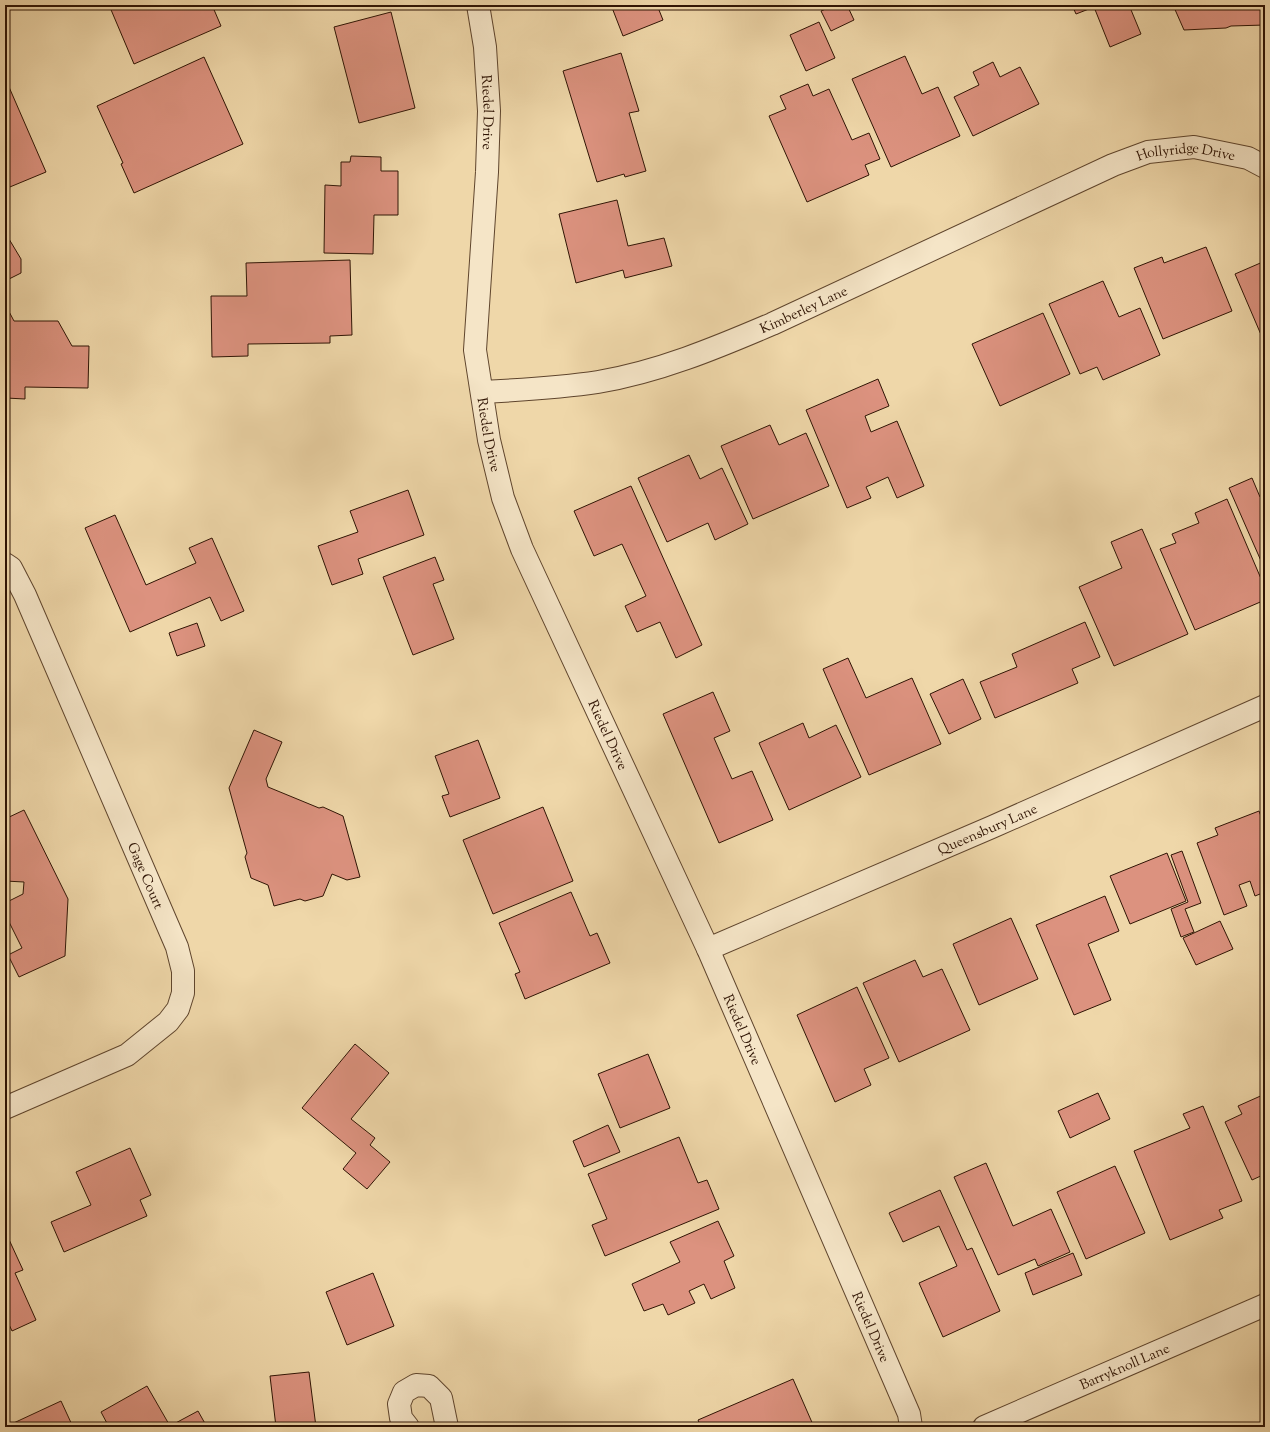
<svg xmlns="http://www.w3.org/2000/svg" width="1270" height="1432" font-family="'Sorts Mill Goudy',serif">
<style>
.building{fill:#dc927f;stroke:#2f1404}
.lines{fill:none;stroke-linecap:round;stroke-linejoin:round}
.minor-casing{stroke:#5f452d;stroke-width:24}
.tertiary-casing{stroke:#5f452d;stroke-width:24}
.minor{stroke:#f5e5c7;stroke-width:22}
.tertiary{stroke:#f5e5c7;stroke-width:22}
.labels{text-anchor:middle;stroke-width:4;stroke-linejoin:round;paint-order:stroke}
.street-label{font-size:14px;fill:#2f1404;stroke:#f5e5c7}
</style>
<rect width="100%" height="100%" fill="#efd7a9"/>
<filter id="stains"><feTurbulence type="fractalNoise" baseFrequency=".005" numOctaves="4"/><feColorMatrix values="0 0 0 0 .2 0 0 0 0 .09 0 0 0 0 .02 0 0 0 .5 -.17"/></filter>
<radialGradient id="worn" r=".72"><stop offset=".6" stop-color="#630" stop-opacity="0"/><stop offset="1" stop-color="#630" stop-opacity=".3"/></radialGradient>
<!-- building -->
<g class="building">
<path d="M 109,5 L 212,5 L 221,26 L 134,64 Z"/>
<path d="M 611,5 L 657,5 L 663,20 L 623,36 Z"/>
<path d="M 835,5 L 847,5 L 854,20 L 831,31 L 821,11 Z"/>
<path d="M 1072,5 L 1129,5 L 1141,34 L 1110,47 L 1094,7 L 1076,14 Z"/>
<path d="M 1173,5 L 1265,5 L 1265,25 L 1231,26 L 1226,28 L 1184,30 Z"/>
<path d="M 391,12 L 415,108 L 359,123 L 334,27 Z"/>
<path d="M 819,22 L 835,58 L 806,71 L 790,35 Z"/>
<path d="M 621,53 L 639,111 L 629,113 L 646,171 L 625,177 L 624,174 L 597,182 L 563,71 Z"/>
<path d="M 905,56 L 922,94 L 938,87 L 960,136 L 891,167 L 852,79 Z"/>
<path d="M 204,57 L 243,144 L 134,193 L 121,164 L 123,163 L 97,106 Z"/>
<path d="M 993,62 L 1000,77 L 1020,67 L 1039,104 L 973,136 L 954,97 L 979,85 L 973,72 Z"/>
<path d="M 808,84 L 813,96 L 829,89 L 852,140 L 869,133 L 880,159 L 865,165 L 869,175 L 807,202 L 769,116 L 786,109 L 780,96 Z"/>
<path d="M 9,87 L 46,172 L 5,189 L 5,88 Z"/>
<path d="M 351,156 L 381,157 L 381,171 L 398,171 L 398,215 L 374,215 L 373,254 L 324,253 L 325,185 L 341,186 L 341,162 L 350,162 Z"/>
<path d="M 617,200 L 628,246 L 664,238 L 672,266 L 625,278 L 623,270 L 576,283 L 559,214 Z"/>
<path d="M 9,239 L 21,259 L 21,273 L 5,281 L 5,241 Z"/>
<path d="M 1206,247 L 1232,311 L 1163,339 L 1134,268 L 1162,257 L 1164,263 Z"/>
<path d="M 350,260 L 352,335 L 330,336 L 330,343 L 248,344 L 248,356 L 212,357 L 211,296 L 247,296 L 246,263 Z"/>
<path d="M 1265,261 L 1265,344 L 1235,274 Z"/>
<path d="M 1103,281 L 1119,317 L 1140,308 L 1160,355 L 1103,380 L 1097,367 L 1080,374 L 1049,304 Z"/>
<path d="M 5,304 L 14,321 L 58,321 L 72,346 L 89,346 L 88,388 L 25,387 L 25,399 L 6,398 L 5,396 Z"/>
<path d="M 1043,313 L 1070,374 L 1000,406 L 972,344 Z"/>
<path d="M 878,379 L 889,406 L 865,416 L 871,432 L 897,421 L 924,486 L 897,498 L 888,477 L 866,487 L 871,498 L 847,508 L 806,410 Z"/>
<path d="M 770,425 L 779,445 L 806,433 L 829,486 L 753,519 L 721,446 Z"/>
<path d="M 689,455 L 700,479 L 722,468 L 748,524 L 715,540 L 708,523 L 667,542 L 638,478 Z"/>
<path d="M 1252,478 L 1260,497 L 1265,495 L 1265,570 L 1229,488 Z"/>
<path d="M 631,486 L 702,645 L 676,658 L 660,622 L 637,632 L 625,606 L 646,596 L 622,544 L 594,556 L 574,511 Z"/>
<path d="M 408,490 L 424,535 L 358,559 L 363,574 L 332,585 L 318,546 L 358,532 L 350,511 Z"/>
<path d="M 1227,499 L 1265,588 L 1265,600 L 1195,630 L 1160,549 L 1176,543 L 1172,534 L 1199,523 L 1195,513 Z"/>
<path d="M 115,515 L 146,585 L 196,563 L 189,548 L 212,538 L 244,611 L 221,621 L 210,597 L 130,632 L 85,528 Z"/>
<path d="M 1142,529 L 1188,634 L 1114,666 L 1079,587 L 1122,568 L 1111,542 Z"/>
<path d="M 435,557 L 444,580 L 433,584 L 454,639 L 413,655 L 383,577 Z"/>
<path d="M 1085,622 L 1100,657 L 1072,669 L 1078,683 L 995,718 L 980,682 L 1017,667 L 1012,654 Z"/>
<path d="M 197,623 L 205,646 L 177,656 L 169,633 Z"/>
<path d="M 848,658 L 866,698 L 912,678 L 941,744 L 869,775 L 823,669 Z"/>
<path d="M 963,679 L 981,719 L 949,734 L 930,694 Z"/>
<path d="M 713,692 L 730,731 L 714,738 L 732,779 L 752,771 L 773,820 L 719,843 L 663,714 Z"/>
<path d="M 803,723 L 809,738 L 836,725 L 861,777 L 789,810 L 759,743 Z"/>
<path d="M 254,730 L 282,742 L 266,779 L 268,787 L 319,808 L 323,807 L 343,816 L 360,877 L 347,880 L 332,874 L 323,896 L 305,901 L 300,899 L 274,906 L 268,885 L 251,878 L 245,857 L 247,853 L 229,788 Z"/>
<path d="M 478,740 L 500,798 L 450,817 L 442,796 L 449,794 L 435,756 Z"/>
<path d="M 543,807 L 573,881 L 493,914 L 463,840 Z"/>
<path d="M 24,810 L 68,899 L 65,956 L 19,977 L 8,955 L 22,948 L 8,920 L 9,901 L 23,894 L 24,882 L 5,881 L 5,819 Z"/>
<path d="M 1259,811 L 1265,827 L 1265,892 L 1255,896 L 1250,881 L 1239,885 L 1247,906 L 1224,915 L 1197,843 L 1218,835 L 1215,828 Z"/>
<path d="M 1182,851 L 1201,903 L 1185,909 L 1194,932 L 1181,937 L 1171,909 L 1188,902 L 1171,855 Z"/>
<path d="M 1167,853 L 1186,901 L 1130,924 L 1110,876 Z"/>
<path d="M 571,892 L 590,936 L 597,933 L 610,963 L 525,999 L 515,974 L 520,972 L 499,923 Z"/>
<path d="M 1105,896 L 1119,931 L 1088,944 L 1111,1000 L 1074,1015 L 1036,925 Z"/>
<path d="M 1011,918 L 1038,979 L 979,1005 L 953,944 Z"/>
<path d="M 1220,921 L 1233,949 L 1196,965 L 1183,938 Z"/>
<path d="M 915,960 L 923,977 L 942,969 L 970,1030 L 899,1062 L 863,983 Z"/>
<path d="M 857,987 L 889,1058 L 864,1069 L 871,1085 L 835,1102 L 797,1015 Z"/>
<path d="M 355,1044 L 389,1073 L 351,1119 L 375,1138 L 370,1145 L 390,1162 L 367,1189 L 343,1169 L 356,1153 L 302,1108 Z"/>
<path d="M 648,1054 L 670,1108 L 620,1128 L 598,1074 Z"/>
<path d="M 1098,1093 L 1110,1119 L 1070,1138 L 1058,1111 Z"/>
<path d="M 1265,1094 L 1265,1174 L 1252,1180 L 1225,1122 L 1242,1114 L 1238,1106 Z"/>
<path d="M 1203,1106 L 1242,1201 L 1219,1210 L 1223,1218 L 1170,1240 L 1134,1151 L 1190,1128 L 1183,1114 Z"/>
<path d="M 608,1125 L 620,1152 L 584,1167 L 573,1141 Z"/>
<path d="M 679,1137 L 698,1183 L 707,1180 L 719,1209 L 605,1256 L 592,1225 L 607,1219 L 588,1174 Z"/>
<path d="M 130,1148 L 151,1195 L 140,1200 L 147,1216 L 64,1252 L 51,1222 L 91,1205 L 76,1172 Z"/>
<path d="M 986,1163 L 1013,1226 L 1051,1209 L 1070,1252 L 1038,1266 L 1035,1259 L 998,1275 L 954,1177 Z"/>
<path d="M 1115,1166 L 1145,1233 L 1086,1259 L 1057,1192 Z"/>
<path d="M 940,1190 L 967,1250 L 972,1248 L 1000,1311 L 943,1337 L 919,1283 L 957,1266 L 939,1226 L 903,1242 L 889,1213 Z"/>
<path d="M 718,1221 L 734,1256 L 724,1261 L 735,1288 L 711,1299 L 704,1284 L 689,1291 L 695,1303 L 668,1315 L 663,1304 L 644,1311 L 632,1284 L 680,1262 L 670,1242 Z"/>
<path d="M 5,1233 L 6,1233 L 23,1270 L 15,1273 L 36,1320 L 12,1331 L 5,1316 Z"/>
<path d="M 1073,1253 L 1082,1275 L 1033,1295 L 1025,1273 Z"/>
<path d="M 373,1273 L 394,1326 L 347,1345 L 326,1292 Z"/>
<path d="M 309,1372 L 316,1427 L 276,1427 L 270,1376 Z"/>
<path d="M 793,1379 L 814,1427 L 701,1427 L 698,1420 Z"/>
<path d="M 147,1386 L 170,1426 L 198,1411 L 207,1427 L 109,1427 L 101,1412 Z"/>
<path d="M 61,1401 L 73,1427 L 5,1427 Z"/>
</g>
<g class="lines">
<!-- minor casing -->
<g class="minor-casing">
<g id="minor">
<path id="s1" d="M 478,5 L 485,47 L 489,111 L 487,172 L 475,350 L 489,440 L 503,498 L 522,549 L 708,949 L 909,1414 L 911,1427"/>
<path id="s2" d="M 482,392 C 521,390 559,388 598,382 C 658,372 716,348 772,324 L 1113,165 L 1148,152 L 1194,147 L 1248,158 L 1265,167"/>
<path id="s3" d="M 5,564 L 11,568 L 25,595 L 177,947 L 183,971 L 183,993 L 178,1009 L 168,1022 L 127,1055 L 5,1108"/>
<path id="s4" d="M 708,949 L 992,827 L 1265,706"/>
<path d="M 408,1427 L 401,1418 L 399,1404 L 404,1392 L 416,1385 L 429,1386 L 441,1398 L 447,1427"/>
</g>
</g>
<!-- tertiary casing -->
<g class="tertiary-casing">
<g id="tertiary">
<path id="s5" d="M 984,1427 L 1265,1305"/>
</g>
</g>
<!-- minor -->
<use href="#minor" class="minor"/>
<!-- tertiary -->
<use href="#tertiary" class="tertiary"/>
</g>
<g class="labels">
<!-- street labels -->
<g class="street-label">
<text dy="5" stroke="none"><textPath href="#s1" startOffset="108">Riedel Drive</textPath></text>
<text dy="5" stroke="none"><textPath href="#s2" startOffset="752">Hollyridge Drive</textPath></text>
<text dy="5" stroke="none"><textPath href="#s2" startOffset="335">Kimberley Lane</textPath></text>
<text dy="5" stroke="none"><textPath href="#s1" startOffset="432">Riedel Drive</textPath></text>
<text dy="5" stroke="none"><textPath href="#s1" startOffset="756">Riedel Drive</textPath></text>
<text dy="5" stroke="none"><textPath href="#s4" startOffset="304">Queensbury Lane</textPath></text>
<text dy="5" stroke="none"><textPath href="#s3" startOffset="343">Gage Court</textPath></text>
<text dy="5" stroke="none"><textPath href="#s1" startOffset="1080">Riedel Drive</textPath></text>
<text dy="5" stroke="none"><textPath href="#s1" startOffset="1404">Riedel Drive</textPath></text>
<text dy="5" stroke="none"><textPath href="#s5" startOffset="153">Barryknoll Lane</textPath></text>
</g>
</g>
<!-- margin -->
<rect width="1270" height="1432" fill="none" stroke="#efd7a9" stroke-width="20"/>
<rect x="6" y="6" width="1258" height="1420" fill="none" stroke="#2f1404" stroke-width="2"/>
<rect x="10" y="10" width="1250" height="1412" fill="none" stroke="#2f1404"/>
<rect width="100%" height="100%" filter="url(#stains)"/>
<rect width="100%" height="100%" fill="url(#worn)"/>
</svg>
